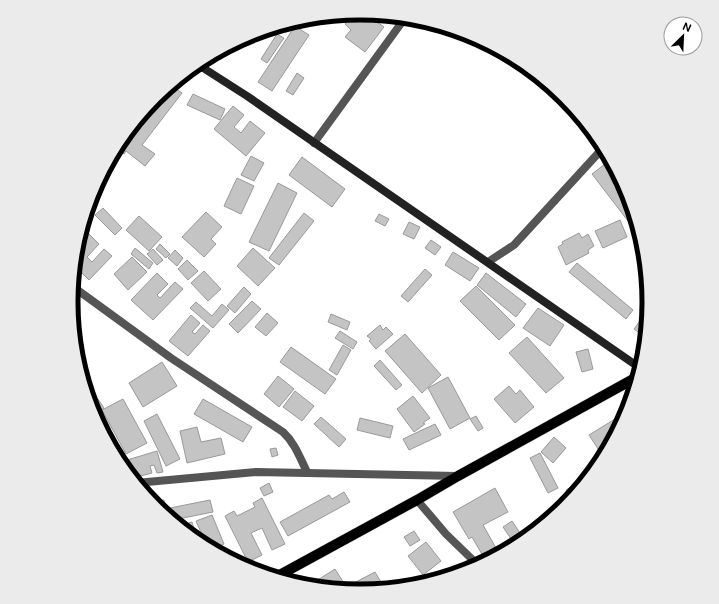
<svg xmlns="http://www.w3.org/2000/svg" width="719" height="604" font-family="'DM Sans',sans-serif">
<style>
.building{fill:#c4c4c4;stroke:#999}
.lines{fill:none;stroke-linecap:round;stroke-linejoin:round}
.primary-casing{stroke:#dbdbdb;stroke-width:11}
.street{stroke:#555;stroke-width:8}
.secondary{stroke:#222;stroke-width:8}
.primary{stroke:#000;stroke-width:10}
.rim{fill:none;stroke:#000;stroke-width:5}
</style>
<rect width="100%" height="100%" fill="#fff"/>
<!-- building -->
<g class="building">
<path d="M 360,13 L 366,14 L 384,27 L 365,52 L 345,37 L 351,30 L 345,24 L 353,14 Z"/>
<path d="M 295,26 L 309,35 L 272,91 L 258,82 Z"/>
<path d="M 277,34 L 284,38 L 267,63 L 261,59 Z"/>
<path d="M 297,73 L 304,78 L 293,95 L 286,91 Z"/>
<path d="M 171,85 L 182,93 L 142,145 L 155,154 L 145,166 L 126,151 L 124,154 L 116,148 L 119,141 L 155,97 Z"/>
<path d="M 193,94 L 225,109 L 220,120 L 187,105 Z"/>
<path d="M 233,106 L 244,115 L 234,127 L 241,133 L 250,121 L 265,133 L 246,156 L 214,129 Z"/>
<path d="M 251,156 L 264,163 L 254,181 L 241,175 Z"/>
<path d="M 302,157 L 345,189 L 332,207 L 289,175 Z"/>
<path d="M 605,164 L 627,194 L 636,222 L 631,225 L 592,174 Z"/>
<path d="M 237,178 L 254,186 L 241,214 L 224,206 Z"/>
<path d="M 278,183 L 297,193 L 269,251 L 249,242 Z"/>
<path d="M 103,208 L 122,228 L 115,235 L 95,215 Z"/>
<path d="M 206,212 L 222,227 L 211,239 L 216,244 L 204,257 L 182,237 Z"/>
<path d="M 304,213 L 314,221 L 279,265 L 269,258 Z"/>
<path d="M 379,214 L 389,219 L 385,226 L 375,221 Z"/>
<path d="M 139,216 L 162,237 L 149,251 L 126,230 Z"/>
<path d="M 620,220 L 627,237 L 603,248 L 595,231 Z"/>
<path d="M 409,222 L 420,227 L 414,239 L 403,234 Z"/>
<path d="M 87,232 L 99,244 L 87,257 L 92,262 L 104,249 L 112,256 L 89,280 L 74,265 L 77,241 Z"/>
<path d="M 579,233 L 582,238 L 588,234 L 594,246 L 588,250 L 589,253 L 566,265 L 558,247 L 563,244 L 562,242 Z"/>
<path d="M 431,240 L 441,247 L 435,255 L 425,248 Z"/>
<path d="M 160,244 L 170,254 L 166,258 L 156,249 Z"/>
<path d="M 135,248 L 153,263 L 149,269 L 131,254 Z"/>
<path d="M 253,248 L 275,268 L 258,286 L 237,266 Z"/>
<path d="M 153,249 L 163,260 L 157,265 L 147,254 Z"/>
<path d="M 175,250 L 183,258 L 177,266 L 168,258 Z"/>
<path d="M 453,252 L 479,268 L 470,281 L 445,265 Z"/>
<path d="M 132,257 L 147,272 L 128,290 L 114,274 Z"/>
<path d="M 187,260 L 198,271 L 188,280 L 178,269 Z"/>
<path d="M 577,263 L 633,310 L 626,319 L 569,272 Z"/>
<path d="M 425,269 L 432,275 L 408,302 L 401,296 Z"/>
<path d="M 204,271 L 221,289 L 208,301 L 191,283 Z"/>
<path d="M 157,273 L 168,284 L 157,295 L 160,298 L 175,282 L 183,289 L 153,320 L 131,300 Z"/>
<path d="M 486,273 L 526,304 L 516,317 L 477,285 Z"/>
<path d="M 476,286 L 515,325 L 499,340 L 460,301 Z"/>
<path d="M 244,287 L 251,294 L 235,313 L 227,306 Z"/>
<path d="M 252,301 L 261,309 L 238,333 L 229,324 Z"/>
<path d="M 196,302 L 212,316 L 222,304 L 229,310 L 213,328 L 190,308 Z"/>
<path d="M 538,308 L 564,325 L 550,346 L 523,328 Z"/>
<path d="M 267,313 L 278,323 L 266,336 L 255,327 Z"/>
<path d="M 331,314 L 350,322 L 347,330 L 328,322 Z"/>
<path d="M 191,315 L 200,323 L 192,332 L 195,334 L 203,325 L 210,331 L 188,356 L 169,341 Z"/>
<path d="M 643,317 L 647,319 L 645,337 L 634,329 Z"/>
<path d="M 380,325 L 383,330 L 386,327 L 393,334 L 376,349 L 369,341 L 371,339 L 367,336 Z"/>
<path d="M 340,331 L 357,342 L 353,349 L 335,338 Z"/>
<path d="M 405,334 L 441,375 L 422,393 L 385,351 Z"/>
<path d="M 527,337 L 564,378 L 546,393 L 509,353 Z"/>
<path d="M 343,345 L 351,350 L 337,375 L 329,370 Z"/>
<path d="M 291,347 L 336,379 L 325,394 L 280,362 Z"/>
<path d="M 588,349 L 593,369 L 582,372 L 576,352 Z"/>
<path d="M 380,360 L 402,385 L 396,390 L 374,366 Z"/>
<path d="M 162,362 L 177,386 L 143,407 L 129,383 Z"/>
<path d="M 278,376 L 294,389 L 279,407 L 264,394 Z"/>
<path d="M 448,377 L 470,418 L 450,429 L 428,388 Z"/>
<path d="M 509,386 L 516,394 L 520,390 L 534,407 L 515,423 L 494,399 Z"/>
<path d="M 295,391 L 314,406 L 302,421 L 283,407 Z"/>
<path d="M 413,396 L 430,418 L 423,423 L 425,424 L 414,432 L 397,409 Z"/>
<path d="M 98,399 L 104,408 L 94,415 L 90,404 Z"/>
<path d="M 123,399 L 147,443 L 126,454 L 102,410 Z"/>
<path d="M 203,399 L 252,427 L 243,442 L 194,414 Z"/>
<path d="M 157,414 L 180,459 L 166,466 L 144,421 Z"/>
<path d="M 476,416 L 483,428 L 478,431 L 470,419 Z"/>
<path d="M 321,417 L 346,439 L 339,447 L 314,424 Z"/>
<path d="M 360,418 L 393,426 L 390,438 L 357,430 Z"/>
<path d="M 615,419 L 619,427 L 608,447 L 600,452 L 589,435 Z"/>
<path d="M 435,424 L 441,435 L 409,450 L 403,439 Z"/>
<path d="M 197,427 L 201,442 L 221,438 L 225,454 L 187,463 L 180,431 Z"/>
<path d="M 554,437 L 566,448 L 553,463 L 541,452 Z"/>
<path d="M 276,448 L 278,455 L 272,457 L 270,449 Z"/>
<path d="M 157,451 L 163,472 L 157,473 L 154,465 L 150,466 L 152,473 L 133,478 L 127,460 Z"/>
<path d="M 540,453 L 558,488 L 548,493 L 530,458 Z"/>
<path d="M 590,475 L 571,497 L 566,490 Z"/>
<path d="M 269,483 L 273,492 L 264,496 L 260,488 Z"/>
<path d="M 495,488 L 508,512 L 483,525 L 496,548 L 483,556 L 472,537 L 469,539 L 453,512 Z"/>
<path d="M 344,492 L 350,502 L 288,536 L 280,522 L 329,495 L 332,499 Z"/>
<path d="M 262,498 L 285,544 L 272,550 L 262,528 L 251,533 L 262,555 L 248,562 L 225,516 L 234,511 L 237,516 L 255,507 L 253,503 Z"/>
<path d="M 164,500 L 166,513 L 164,514 L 152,502 Z"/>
<path d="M 210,500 L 213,512 L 173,520 L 170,508 Z"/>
<path d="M 212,515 L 224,544 L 211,549 L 207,546 L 196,521 Z"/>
<path d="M 512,521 L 524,539 L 515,545 L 503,527 Z"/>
<path d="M 192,522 L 198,542 L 184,530 L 183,525 Z"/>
<path d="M 534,523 L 538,528 L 529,535 L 526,531 Z"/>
<path d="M 414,531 L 420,540 L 410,546 L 404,537 Z"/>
<path d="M 426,542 L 441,561 L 423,575 L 408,556 Z"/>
<path d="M 463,565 L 468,570 L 454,574 Z"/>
<path d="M 335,569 L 345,585 L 339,589 L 315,587 L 313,583 Z"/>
<path d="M 375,572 L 385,589 L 376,589 L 375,587 L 372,589 L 373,590 L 359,591 L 354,583 Z"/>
</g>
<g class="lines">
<!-- primary casing -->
<g class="primary-casing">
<path id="primary" d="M 276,577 L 417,500 L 458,476 L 637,377"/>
</g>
<!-- street -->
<g class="street">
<path d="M 314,143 L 405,18"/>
<path d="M 488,262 L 514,245 L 603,148"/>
<path d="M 72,286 L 171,358 L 283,432 C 295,443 300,458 307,472"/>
<path d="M 136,483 L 256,472 L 458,476"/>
<path d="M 417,500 L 446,534 L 478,565"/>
</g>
<!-- secondary -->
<path class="secondary" d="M 197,64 L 247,96 L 640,368"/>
<!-- primary -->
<use href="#primary" class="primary"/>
</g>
<!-- crop -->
<path d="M0 0H719V604H0ZM78 302a282 282 0 1 1 564 0a282 282 0 1 1-564 0Z" fill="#ebebeb" fill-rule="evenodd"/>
<path class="rim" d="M78 302a282 282 0 1 1 564 0a282 282 0 1 1-564 0Z"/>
<!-- north arrow -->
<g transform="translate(683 36) rotate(24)"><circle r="19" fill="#ffffff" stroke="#999999"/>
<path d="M0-3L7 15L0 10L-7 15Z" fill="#000000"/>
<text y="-6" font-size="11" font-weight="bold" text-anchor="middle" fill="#000000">N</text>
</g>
</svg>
